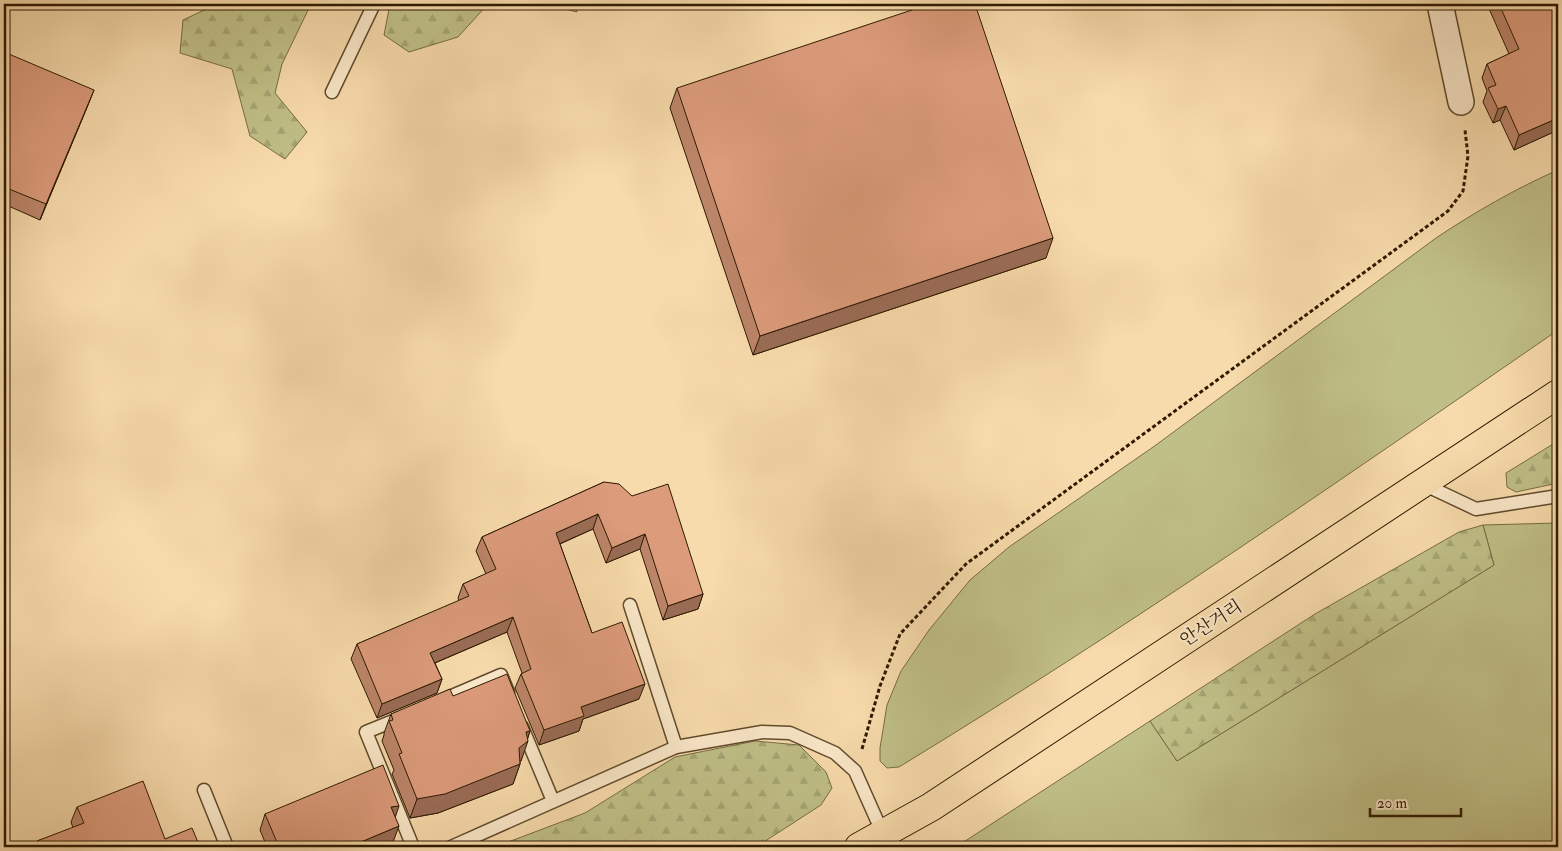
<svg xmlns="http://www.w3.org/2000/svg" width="1562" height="851" font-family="'IM FELL Double Pica','Noto Serif KR',serif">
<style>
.grass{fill:#c0bf87;stroke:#776c44}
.forest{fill:url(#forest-firs);stroke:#776c44}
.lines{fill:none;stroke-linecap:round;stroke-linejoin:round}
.lane-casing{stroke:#604a2c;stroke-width:15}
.street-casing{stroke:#604a2c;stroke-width:28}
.primary-casing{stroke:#2e1a01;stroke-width:30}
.path{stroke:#2e1a01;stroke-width:3;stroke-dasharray:4 2.5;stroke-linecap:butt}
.lane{stroke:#fae8c9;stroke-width:12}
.street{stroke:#fae8c9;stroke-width:25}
.primary{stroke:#f8dbac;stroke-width:28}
.wall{fill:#bd856a;stroke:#2e1a01}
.shaded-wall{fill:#9a6c56;stroke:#2e1a01}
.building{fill:#dc9b7b;stroke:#2e1a01}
.labels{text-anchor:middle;stroke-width:4;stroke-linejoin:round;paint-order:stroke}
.street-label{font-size:18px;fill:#2e1a01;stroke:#fae8c9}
</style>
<defs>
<pattern id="forest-firs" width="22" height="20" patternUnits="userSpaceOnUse" patternTransform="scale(1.25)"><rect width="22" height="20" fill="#c0bf87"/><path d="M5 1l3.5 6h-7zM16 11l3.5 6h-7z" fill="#a5a473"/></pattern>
</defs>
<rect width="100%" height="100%" fill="#f8dbac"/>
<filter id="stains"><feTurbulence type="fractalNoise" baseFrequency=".004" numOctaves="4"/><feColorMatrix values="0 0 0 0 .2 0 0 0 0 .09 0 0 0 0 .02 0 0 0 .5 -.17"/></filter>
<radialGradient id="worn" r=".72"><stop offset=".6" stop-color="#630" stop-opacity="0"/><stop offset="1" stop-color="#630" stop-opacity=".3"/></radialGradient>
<!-- grass -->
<g class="grass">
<path d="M 1558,170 L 1558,330 C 1341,480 1124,630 899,767 L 887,768 L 880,761 L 880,748 L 887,705 L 901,671 L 929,630 L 970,580 L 1009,547 L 1156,445 L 1436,238 C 1475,212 1515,189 1558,170 Z"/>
<path d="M 1558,523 L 1558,556 L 1552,558 L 1558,607 L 1558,847 L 956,847 L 1150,721 L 1177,761 L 1494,565 L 1483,525 Z"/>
</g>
<!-- forest -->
<g class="forest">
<path d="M 217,4 L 311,4 L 282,64 L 275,93 L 307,132 L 285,159 L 250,136 L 232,69 L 180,53 L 183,20 Z"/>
<path d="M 390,4 L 488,4 L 458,37 L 409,52 L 384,35 Z"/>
<path d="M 545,4 L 576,4 L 577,12 Z"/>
<path d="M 1558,441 L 1558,483 L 1516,492 L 1507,487 L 1506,473 Z"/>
<path d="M 1483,525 L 1494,565 L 1177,761 L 1150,721 L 1315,614 L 1459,532 Z"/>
<path d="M 755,741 L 799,745 L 826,772 L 832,788 L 821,805 L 756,847 L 495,847 L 585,813 L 675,757 Z"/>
</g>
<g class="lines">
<!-- lane casing -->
<g class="lane-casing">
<g id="lane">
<path d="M 332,92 L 374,4"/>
<path d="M 1423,484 L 1476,509 L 1558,496"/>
<path d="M 630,605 L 676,747"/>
<path d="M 438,702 L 501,675 L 508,692"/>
<path d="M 403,717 L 366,732 L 413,847"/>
<path d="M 522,727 L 553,801"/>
<path d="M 204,790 L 227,847"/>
<path d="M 451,847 L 676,747 L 762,732 L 790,733 L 835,753 L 855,771 L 883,834"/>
</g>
</g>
<!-- street casing -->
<g class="street-casing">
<path id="street" d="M 1440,4 L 1461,102"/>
</g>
<!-- primary casing -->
<g class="primary-casing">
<path id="primary" d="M 859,847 L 931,807 L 1558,394"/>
</g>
<!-- path -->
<path class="path" d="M 862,749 L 880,686 L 900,634 L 966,564 L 1448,211 L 1463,191 L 1468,156 L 1465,130"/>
<!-- lane -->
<use href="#lane" class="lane"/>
<!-- street -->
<use href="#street" class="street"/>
<!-- primary -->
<use href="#primary" class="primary"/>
</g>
<!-- wall -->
<g class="wall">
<path d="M 1487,4 L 1553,4 L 1558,16 L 1558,130 L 1514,150 L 1500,120 L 1493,123 L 1483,102 L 1487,91 L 1482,78 L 1487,64 L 1509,54 Z"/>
<path d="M 4,52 L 88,105 L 40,220 L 4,204 Z"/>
<path d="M 677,88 L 1046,258 L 753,355 L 670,108 Z"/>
<path d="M 604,482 L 703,594 L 698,609 L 663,620 L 640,549 L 606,563 L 593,529 L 560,544 L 592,633 L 639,699 L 583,719 L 579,731 L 539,745 L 515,688 L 521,674 L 522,673 L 507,632 L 435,663 L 442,679 L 437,693 L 377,718 L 351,659 L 357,644 L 459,601 L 458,598 L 463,584 L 486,574 L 476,551 L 482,537 Z"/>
<path d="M 453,696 L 530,731 L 521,761 L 520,762 L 520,764 L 513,784 L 438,813 L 410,818 L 392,774 L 394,770 L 382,741 L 384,735 L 384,733 L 391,714 Z"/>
<path d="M 77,807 L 165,839 L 200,847 L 35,847 L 37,841 L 73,828 L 71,822 Z"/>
<path d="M 265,814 L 395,817 L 393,842 L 381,847 L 267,847 L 260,830 Z"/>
</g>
<!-- shaded-wall -->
<g class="shaded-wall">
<path d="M 94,90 L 88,105 L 40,220 L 46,204 Z"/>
<path d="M 1506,106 L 1500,120 L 1493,123 L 1498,109 Z"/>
<path d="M 1558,118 L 1558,130 L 1514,150 L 1519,135 Z"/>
<path d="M 1053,238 L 1046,258 L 753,355 L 760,336 Z"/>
<path d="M 598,514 L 593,529 L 550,548 L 556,533 Z"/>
<path d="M 645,534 L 640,549 L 606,563 L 612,548 Z"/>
<path d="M 703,594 L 698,609 L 663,620 L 668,606 Z"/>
<path d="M 513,617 L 507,632 L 425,667 L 430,653 Z"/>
<path d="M 442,679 L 437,693 L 377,718 L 382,704 Z"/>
<path d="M 645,684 L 639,699 L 583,719 L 579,731 L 539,745 L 544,730 L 581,707 Z"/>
<path d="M 530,731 L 526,743 L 528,741 L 521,761 L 514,766 L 520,764 L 513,784 L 438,813 L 410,818 L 417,799 L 519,748 L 526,732 Z"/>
<path d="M 399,806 L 394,821 L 391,807 Z"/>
<path d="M 399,826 L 393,842 L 381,847 L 349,847 Z"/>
</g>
<!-- building -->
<g class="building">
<path d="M 930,4 L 975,4 L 1053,238 L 760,336 L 677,88 Z"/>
<path d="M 1499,4 L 1553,4 L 1558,16 L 1558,118 L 1519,135 L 1506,106 L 1498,109 L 1488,88 L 1496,85 L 1487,64 L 1519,49 Z"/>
<path d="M 4,52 L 94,90 L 46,204 L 4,187 Z"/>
<path d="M 604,482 L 619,484 L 632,496 L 668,484 L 703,594 L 668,606 L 645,534 L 612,548 L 598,514 L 556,533 L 592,633 L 622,622 L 645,684 L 581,707 L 584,716 L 544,730 L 521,674 L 531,669 L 513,617 L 430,653 L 442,679 L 382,704 L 357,644 L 469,596 L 463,584 L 496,569 L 482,537 Z"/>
<path d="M 507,674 L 530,731 L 526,732 L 528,741 L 519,748 L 520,764 L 445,794 L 417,799 L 399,754 L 402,753 L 389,721 L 393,720 L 391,714 L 450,689 L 453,696 Z"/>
<path d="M 383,765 L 399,806 L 391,807 L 399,826 L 349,847 L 279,847 L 265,814 Z"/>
<path d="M 143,781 L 165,839 L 192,828 L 200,847 L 40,847 L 37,841 L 84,823 L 77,807 Z"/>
</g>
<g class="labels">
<!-- street labels -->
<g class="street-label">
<text transform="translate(1211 623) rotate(-33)" y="6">안산거리</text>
</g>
</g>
<!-- margin -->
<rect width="1562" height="851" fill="none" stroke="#f8dbac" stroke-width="20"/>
<rect x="5" y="5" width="1552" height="841" fill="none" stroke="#2e1a01" stroke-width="2.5"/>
<rect x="10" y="10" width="1542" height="831" fill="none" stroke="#2e1a01"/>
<!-- scale -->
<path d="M1370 808v8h91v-8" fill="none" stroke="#2e1a01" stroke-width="2.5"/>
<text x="1377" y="808" font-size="15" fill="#2e1a01" stroke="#fae8c9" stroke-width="4" paint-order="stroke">20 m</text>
<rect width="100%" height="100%" filter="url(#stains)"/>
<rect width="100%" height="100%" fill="url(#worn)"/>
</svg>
